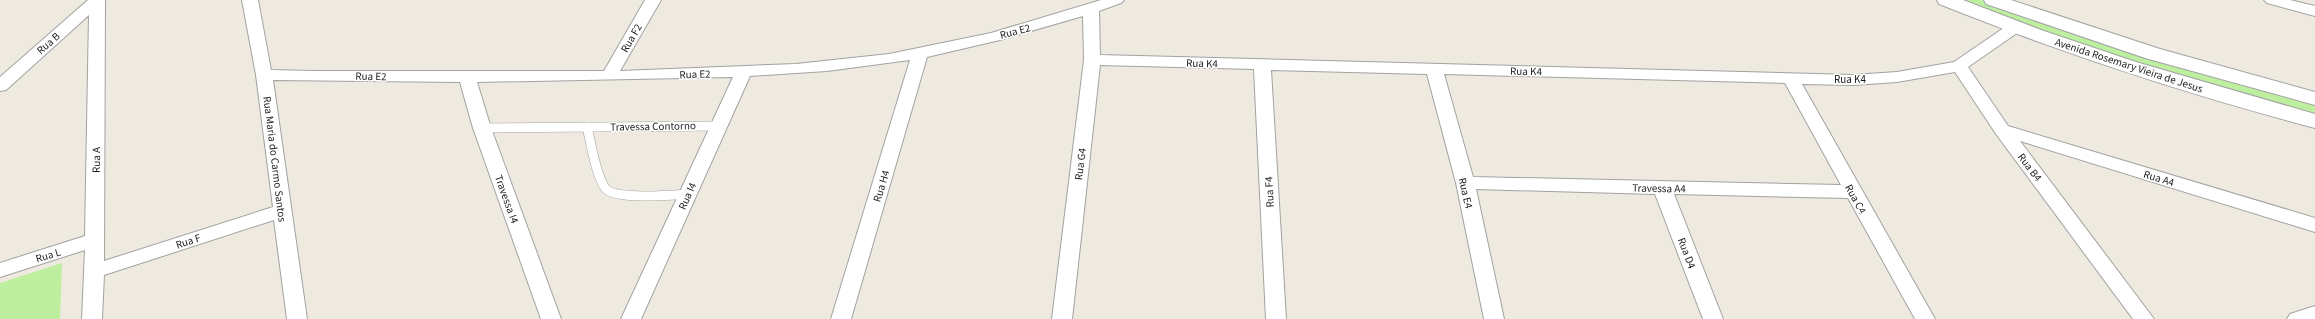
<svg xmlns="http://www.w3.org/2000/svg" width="2315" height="319" font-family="'Source Sans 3',sans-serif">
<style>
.grass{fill:#bdef9e}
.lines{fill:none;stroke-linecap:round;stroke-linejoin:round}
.service-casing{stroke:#a2a2a2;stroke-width:10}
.minor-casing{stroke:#a2a2a2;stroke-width:2}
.tertiary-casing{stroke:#a2a2a2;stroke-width:2}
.service{stroke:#fff;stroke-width:9}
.minor{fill:#fff;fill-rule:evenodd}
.tertiary{fill:#fff;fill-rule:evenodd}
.labels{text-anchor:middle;stroke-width:3;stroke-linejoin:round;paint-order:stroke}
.street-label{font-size:11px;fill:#1b1b1b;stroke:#fff}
</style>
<rect width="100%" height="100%" fill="#eeeadf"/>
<!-- grass -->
<g class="grass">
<path d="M 1959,0 L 1981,0 L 2077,36 L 2315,105 L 2315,114 C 2195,81 2075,46 1959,0 Z"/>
<path d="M 62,263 L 60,319 L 0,319 L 0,283 Z"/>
</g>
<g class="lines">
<!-- service casing -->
<g class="service-casing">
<g id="service">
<path d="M 587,127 C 591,143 596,177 606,189 C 617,200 671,195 688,194"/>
<path d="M 482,128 L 719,126"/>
</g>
</g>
<!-- minor casing -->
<g class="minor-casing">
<g id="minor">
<path d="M 88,0 L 105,0 L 104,261 L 273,207 L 256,75 L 242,0 L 258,0 L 271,70 L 315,71 L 604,71 L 645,0 L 661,0 L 620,71 L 796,64 L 889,54 L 991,33 L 1101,0 L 1124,0 L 1121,3 L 1099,11 L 1100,55 L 1853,75 L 1897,72 L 1954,62 L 2008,25 L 2020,25 L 2022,28 L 2020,31 L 1968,67 L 2008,126 L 2315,218 L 2315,232 L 2020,141 L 2154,319 L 2133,319 L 1996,134 L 1955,72 L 1897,82 L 1853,85 L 1802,84 L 1935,319 L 1915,319 L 1848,198 L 1674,194 L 1723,319 L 1703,319 L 1655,194 L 1476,189 L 1504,319 L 1484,319 L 1456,183 L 1427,74 L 1271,70 L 1286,319 L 1266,319 L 1254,69 L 1100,65 L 1072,319 L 1052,319 L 1084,60 L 1083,16 L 1000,40 L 927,57 L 851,319 L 831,319 L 910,60 L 827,71 L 750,76 L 641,319 L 621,319 L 733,77 L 477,82 L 491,128 L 561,319 L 541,319 L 473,128 L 460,82 L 273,80 L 307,319 L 287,319 L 274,220 L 104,275 L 102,319 L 82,319 L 85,250 L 0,277 L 0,263 L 85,236 L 89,15 L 6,90 L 0,91 L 0,77 ZM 1444,74 L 1785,83 L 1841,185 L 1473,177 Z"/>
<path d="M 2264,0 L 2290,0 L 2315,6 L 2315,16 L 2267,3 Z"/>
<path d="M 2315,306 L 2315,319 L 2287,319 L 2290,314 Z"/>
</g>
</g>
<!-- tertiary casing -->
<g class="tertiary-casing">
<g id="tertiary">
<path d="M 1937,0 L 1963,0 L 2044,31 L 2136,62 L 2315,114 L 2315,128 C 2187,94 2062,53 1939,4 Z"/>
<path d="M 1984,0 L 2011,0 L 2160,49 L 2315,92 L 2315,105 L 2145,58 L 1986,4 Z"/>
</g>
</g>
<!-- service -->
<use href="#service" class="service"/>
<!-- minor -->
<use href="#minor" class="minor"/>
<!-- tertiary -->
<use href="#tertiary" class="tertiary"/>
</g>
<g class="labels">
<!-- street labels -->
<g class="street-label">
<text transform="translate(1015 31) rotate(-15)" y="4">Rua E2</text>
<text transform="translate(631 38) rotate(-60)" y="4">Rua F2</text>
<text transform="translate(48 43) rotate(-41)" y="4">Rua B</text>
<text transform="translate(1202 63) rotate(2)" y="4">Rua K4</text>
<text transform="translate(2129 65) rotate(18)" y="4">Avenida Rosemary Vieira de Jesus</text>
<text transform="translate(1526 71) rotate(1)" y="4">Rua K4</text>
<text transform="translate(695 74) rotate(-2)" y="4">Rua E2</text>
<text transform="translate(371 76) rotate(1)" y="4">Rua E2</text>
<text x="1850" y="83">Rua K4</text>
<text transform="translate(653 126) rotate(-1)" y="4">Travessa Contorno</text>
<text transform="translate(275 159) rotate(83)" y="4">Rua Maria do Carmo Santos</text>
<text transform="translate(96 160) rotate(-89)" y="4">Rua A</text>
<text transform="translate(1080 164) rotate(-83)" y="4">Rua G4</text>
<text transform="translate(2030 167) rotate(53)" y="4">Rua B4</text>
<text transform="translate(2159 178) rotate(17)" y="4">Rua A4</text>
<text transform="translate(881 186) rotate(-73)" y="4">Rua H4</text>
<text transform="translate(1659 188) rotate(1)" y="4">Travessa A4</text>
<text transform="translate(1269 192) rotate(-93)" y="4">Rua F4</text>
<text transform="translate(1466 193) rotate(77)" y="4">Rua E4</text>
<text transform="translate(687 196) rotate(-66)" y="4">Rua I4</text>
<text transform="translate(507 199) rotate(70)" y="4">Travessa I4</text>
<text transform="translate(1856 199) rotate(61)" y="4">Rua C4</text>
<text transform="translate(188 241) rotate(-18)" y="4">Rua F</text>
<text transform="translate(1687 253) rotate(69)" y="4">Rua D4</text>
<text transform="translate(48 255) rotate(-17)" y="4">Rua L</text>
</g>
</g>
</svg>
